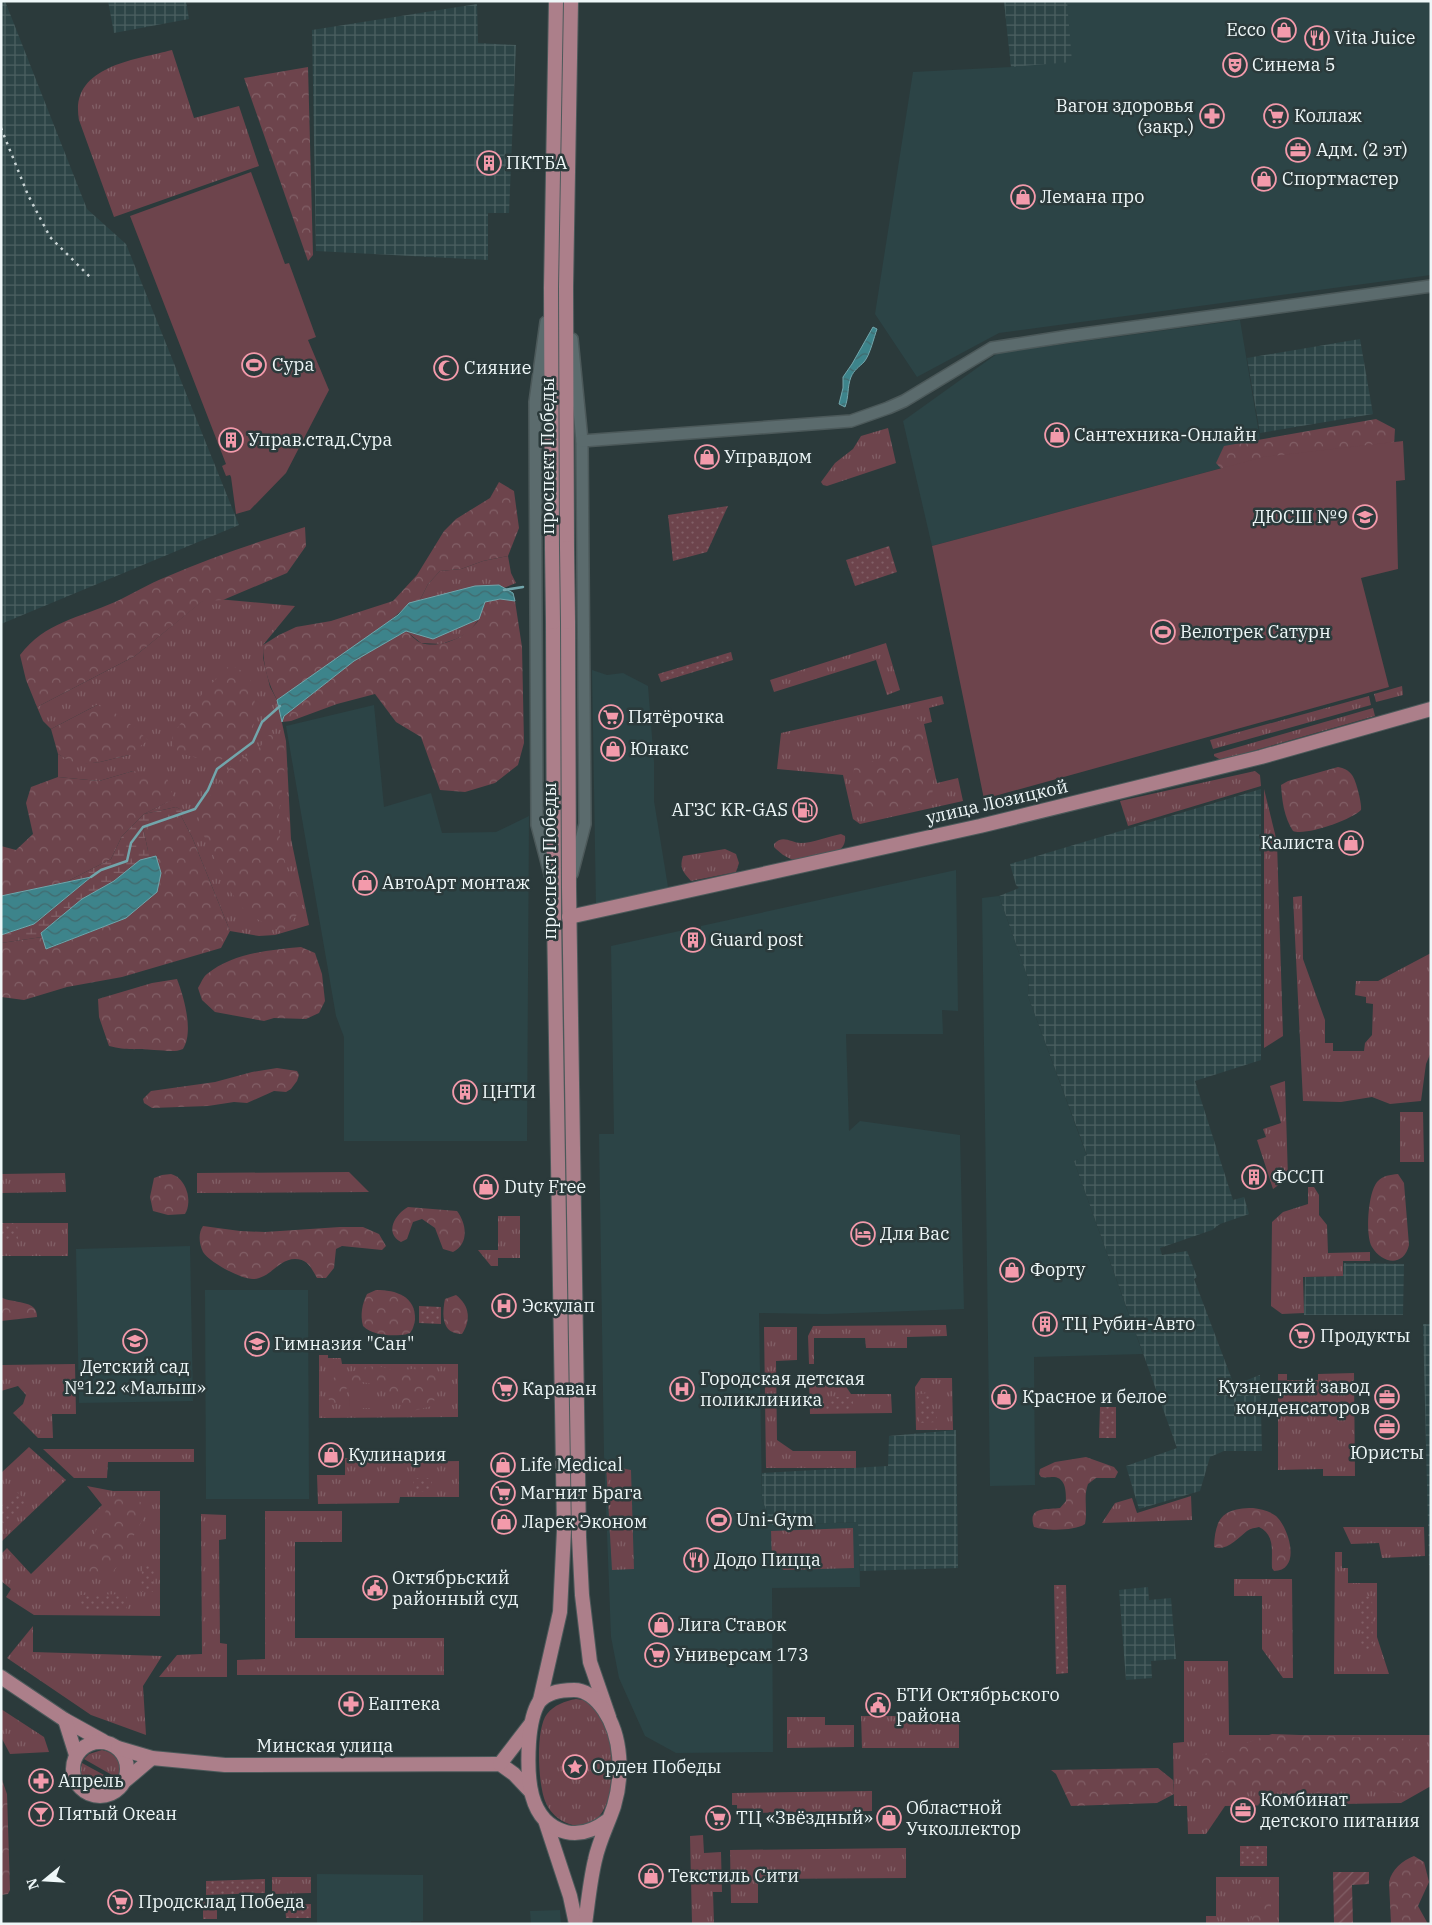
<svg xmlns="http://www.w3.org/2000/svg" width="1432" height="1925" font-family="'IBM Plex Serif',serif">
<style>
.built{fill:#2c4446}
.industrial{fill:url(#industrial-grid)}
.grass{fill:url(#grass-tufts)}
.forest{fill:url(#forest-crowns)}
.wetland{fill:url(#wetland-marsh)}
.park{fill:url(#park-dots)}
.garden{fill:url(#garden-furrows)}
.pitch{fill:#6d444c}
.water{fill:url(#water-waves);stroke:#72a6ac}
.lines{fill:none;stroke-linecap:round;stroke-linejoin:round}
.stream{stroke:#72a6ac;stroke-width:2.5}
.minor-casing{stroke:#4c595a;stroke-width:14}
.major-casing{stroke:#4c595a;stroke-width:16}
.minor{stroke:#5b6b6d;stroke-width:11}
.major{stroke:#ac7f8a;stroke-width:14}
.rail{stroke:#cad5d6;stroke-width:2.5;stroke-dasharray:2.5 5;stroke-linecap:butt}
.major-bridge-casing{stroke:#4c595a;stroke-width:16;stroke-linecap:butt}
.major-bridge{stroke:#ac7f8a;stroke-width:14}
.labels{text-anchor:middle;stroke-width:5;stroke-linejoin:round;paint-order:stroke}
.poi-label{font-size:18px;fill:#eef7f8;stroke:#2b3a3b;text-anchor:start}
.street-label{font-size:18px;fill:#eef7f8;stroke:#2b3a3b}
</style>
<defs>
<pattern id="industrial-grid" width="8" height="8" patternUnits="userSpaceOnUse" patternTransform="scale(1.25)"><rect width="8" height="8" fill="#2c4446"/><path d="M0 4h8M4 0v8" fill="none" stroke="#4b6061"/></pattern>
<pattern id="grass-tufts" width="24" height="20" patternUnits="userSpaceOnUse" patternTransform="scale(1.25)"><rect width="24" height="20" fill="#6d444c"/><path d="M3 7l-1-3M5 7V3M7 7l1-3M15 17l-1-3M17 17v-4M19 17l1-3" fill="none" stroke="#826067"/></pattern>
<pattern id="forest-crowns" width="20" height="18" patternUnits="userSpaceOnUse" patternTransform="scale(1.25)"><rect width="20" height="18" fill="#6d444c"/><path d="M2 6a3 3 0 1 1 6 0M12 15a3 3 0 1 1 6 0" fill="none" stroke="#826067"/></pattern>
<pattern id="wetland-marsh" width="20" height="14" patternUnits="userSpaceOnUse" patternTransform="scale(1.25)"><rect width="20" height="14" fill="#6d444c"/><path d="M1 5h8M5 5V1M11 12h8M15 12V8" fill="none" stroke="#826067"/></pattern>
<pattern id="park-dots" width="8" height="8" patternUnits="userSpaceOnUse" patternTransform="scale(1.25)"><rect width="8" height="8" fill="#6d444c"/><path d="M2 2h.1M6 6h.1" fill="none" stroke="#826067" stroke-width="1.8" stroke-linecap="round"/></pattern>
<pattern id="garden-furrows" width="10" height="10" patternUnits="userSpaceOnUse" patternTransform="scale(1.25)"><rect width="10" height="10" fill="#6d444c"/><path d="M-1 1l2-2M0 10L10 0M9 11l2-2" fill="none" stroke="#826067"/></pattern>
<pattern id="water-waves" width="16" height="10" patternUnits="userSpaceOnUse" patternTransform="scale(1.25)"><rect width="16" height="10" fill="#3d848b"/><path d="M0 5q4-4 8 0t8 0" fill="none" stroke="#426a6e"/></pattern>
</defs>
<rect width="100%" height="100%" fill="#2b3a3b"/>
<!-- built -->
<g class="built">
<path d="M 1004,1 L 1431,1 L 1431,275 L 999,333 L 917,377 L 875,314 L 913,72 L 1011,67 Z"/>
<path d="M 1240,320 L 1263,457 L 932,546 L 903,421 L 998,353 Z"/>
<path d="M 592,670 L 607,675 L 623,673 L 648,686 L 654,762 L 654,801 L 668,887 L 596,907 Z"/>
<path d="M 374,705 L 384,807 L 431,793 L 442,833 L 496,832 L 529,816 L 527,1141 L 344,1141 L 344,1037 L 336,1016 L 286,726 Z"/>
<path d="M 956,870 L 958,1011 L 942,1010 L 943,1034 L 846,1034 L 849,1131 L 860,1121 L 960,1135 L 964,1309 L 826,1314 L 759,1313 L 762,1499 L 772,1525 L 859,1522 L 860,1587 L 772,1588 L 773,1752 L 676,1753 L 645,1736 L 619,1678 L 611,1637 L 604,1455 L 599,1134 L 614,1134 L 611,946 L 684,930 L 685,934 L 701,933 L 701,926 Z"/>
<path d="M 999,896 L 1029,981 L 1028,996 L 1087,1156 L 1074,1161 L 1143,1354 L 1034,1357 L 1035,1485 L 990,1486 L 982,898 Z"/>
<path d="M 190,1246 L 193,1401 L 79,1403 L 76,1249 Z"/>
<path d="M 205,1290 L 308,1290 L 309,1499 L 206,1499 Z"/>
<path d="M 317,1874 L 423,1875 L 423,1921 L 411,1921 L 410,1924 L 317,1924 Z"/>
<path d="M 560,1910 L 561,1924 L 531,1924 L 530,1911 Z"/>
</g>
<!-- industrial -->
<g class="industrial">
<path d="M 1,1 L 5,1 L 87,209 L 126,244 L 239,525 L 1,624 Z"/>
<path d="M 108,1 L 186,1 L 189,19 L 114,33 Z"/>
<path d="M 1004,1 L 1067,1 L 1072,62 L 1011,67 Z"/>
<path d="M 477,4 L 478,43 L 516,45 L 509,213 L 488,213 L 488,260 L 316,251 L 312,30 Z"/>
<path d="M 1360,339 L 1373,414 L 1260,433 L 1247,358 Z"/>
<path d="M 1261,789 L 1261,1060 L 1195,1081 L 1233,1200 L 1244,1197 L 1249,1214 L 1220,1224 L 1212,1230 L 1160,1248 L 1162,1255 L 1187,1251 L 1197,1277 L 1194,1279 L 1234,1385 L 1260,1375 L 1262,1451 L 1224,1451 L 1210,1457 L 1200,1491 L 1139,1509 L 1126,1466 L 1177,1448 L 1074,1161 L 1087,1155 L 1028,996 L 1029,981 L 999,896 L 1019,888 L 1016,885 L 1010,864 Z"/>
<path d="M 1344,1263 L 1404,1264 L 1403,1315 L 1304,1315 L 1305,1277 L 1343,1276 Z"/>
<path d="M 1423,1324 L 1431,1324 L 1431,1565 L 1429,1565 Z"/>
<path d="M 956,1430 L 958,1568 L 860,1571 L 858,1522 L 772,1525 L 762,1499 L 762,1473 L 888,1466 L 889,1436 Z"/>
<path d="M 1148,1587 L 1149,1600 L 1171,1598 L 1176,1659 L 1151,1661 L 1152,1678 L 1126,1680 L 1119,1590 Z"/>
</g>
<!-- grass -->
<g class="grass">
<path d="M 172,50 L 194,118 L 239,106 L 259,166 L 114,217 L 79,120 C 69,66 135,60 172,50 Z"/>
<path d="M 888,428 L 896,463 L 827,486 L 823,485 L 821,482 L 835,463 L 853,449 L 861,436 Z"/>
<path d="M 508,556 L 511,573 L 516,583 L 504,588 L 498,585 L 420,600 L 428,584 L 440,571 L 461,569 L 483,561 Z"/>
<path d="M 206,598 L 295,606 L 263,645 L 263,658 L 270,687 L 277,700 L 286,741 L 291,839 L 309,925 L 275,935 L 259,936 L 230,931 L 192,837 L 180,814 L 185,812 L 176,807 L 144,814 L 173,799 L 133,771 L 99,781 L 58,777 L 58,754 L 77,764 L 100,762 L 129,755 L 97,705 L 51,729 L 43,721 L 37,707 L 135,656 Z"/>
<path d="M 479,619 L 469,632 L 456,639 L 441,644 L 421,643 L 406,631 L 433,638 Z"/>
<path d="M 886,643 L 900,690 L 887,695 L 876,660 L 774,692 L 770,680 Z"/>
<path d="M 1402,686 L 1403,695 L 1376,702 L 1374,694 Z"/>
<path d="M 942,696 L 944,704 L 929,708 L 932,722 L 924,724 L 937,783 L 958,778 L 963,801 L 860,824 L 853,819 L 843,775 L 777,769 L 781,733 Z"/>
<path d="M 1369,696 L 1371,705 L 1213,749 L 1210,740 Z"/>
<path d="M 1373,708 L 1375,716 L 1221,760 L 1214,756 L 1214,754 Z"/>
<path d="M 1255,771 L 1260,775 L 1261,786 L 1128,826 L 1120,801 Z"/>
<path d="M 1264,789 L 1277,842 L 1283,1036 L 1264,1048 Z"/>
<path d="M 841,834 L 845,836 C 846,842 843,849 836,852 C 831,854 799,861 794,860 C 786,858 779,852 774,847 L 774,844 C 783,834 791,843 801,843 C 812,843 830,836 841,834 Z"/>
<path d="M 725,849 L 736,854 L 739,863 L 736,872 L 691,881 C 683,872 679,868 683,856 Z"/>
<path d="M 1302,896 L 1303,959 L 1325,1020 L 1325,1043 L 1333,1043 L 1333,1051 L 1364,1051 L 1365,1043 L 1372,1035 L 1373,1004 L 1366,1003 L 1366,997 L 1355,995 L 1356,981 L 1378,981 L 1431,953 L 1431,1052 L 1426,1064 L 1421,1101 L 1390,1104 L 1372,1097 L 1341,1102 L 1303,1101 L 1293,897 Z"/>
<path d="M 1285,1081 L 1288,1178 L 1273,1189 L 1257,1140 L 1266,1137 L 1263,1129 L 1281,1123 L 1270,1086 Z"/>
<path d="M 1400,1112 L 1423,1112 L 1424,1162 L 1400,1162 Z"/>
<path d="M 349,1172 L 369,1192 L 197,1193 L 197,1173 Z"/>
<path d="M 65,1173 L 66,1192 L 1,1193 L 1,1174 Z"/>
<path d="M 1308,1187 L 1314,1187 L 1319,1195 L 1319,1215 L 1327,1225 L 1328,1253 L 1370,1252 L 1370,1261 L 1343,1261 L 1343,1276 L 1303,1277 L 1304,1313 L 1282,1314 L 1271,1306 L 1272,1222 L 1283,1212 L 1308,1204 Z"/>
<path d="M 498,1216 L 520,1216 L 520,1258 L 498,1258 L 498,1266 L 491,1266 L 478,1250 L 498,1250 Z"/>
<rect x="1" y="1223" width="67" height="33"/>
<path d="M 946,1325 L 947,1336 L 907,1337 L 907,1348 L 866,1348 L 865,1338 L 814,1338 L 814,1364 L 809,1364 L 808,1336 L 813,1326 Z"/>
<path d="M 764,1327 L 797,1327 L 797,1360 L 776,1361 L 777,1440 L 793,1451 L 856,1451 L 856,1468 L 766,1468 Z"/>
<path d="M 319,1355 L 328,1355 L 328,1358 L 341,1358 L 342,1364 L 458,1364 L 458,1417 L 319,1418 Z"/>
<path d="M 75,1364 L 76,1414 L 52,1414 L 53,1438 L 38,1438 L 13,1413 L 23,1404 L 26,1395 L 18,1386 L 1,1391 L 1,1365 Z"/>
<path d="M 1354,1373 L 1355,1476 L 1323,1476 L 1323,1469 L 1278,1470 L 1278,1374 L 1287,1374 L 1287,1380 L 1318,1380 L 1318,1374 Z"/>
<path d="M 921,1378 L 952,1378 L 953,1430 L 916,1430 L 915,1387 Z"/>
<path d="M 809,1379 L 841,1379 L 851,1394 L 891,1394 L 892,1413 L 810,1414 Z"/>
<path d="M 29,1447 L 66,1480 L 1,1542 L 1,1473 Z"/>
<path d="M 43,1449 L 194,1449 L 194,1462 L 108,1462 L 107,1478 L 74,1478 Z"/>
<path d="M 398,1457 L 399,1462 L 459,1461 L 459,1497 L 400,1497 L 399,1503 L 318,1504 L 317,1475 L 345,1475 L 345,1458 Z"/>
<path d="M 606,1465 L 631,1470 L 634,1569 L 612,1570 Z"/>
<path d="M 87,1486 L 113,1491 L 160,1491 L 160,1616 L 34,1615 L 6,1597 L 11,1589 L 1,1581 L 1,1554 L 7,1548 L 31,1574 L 102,1505 Z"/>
<path d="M 1191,1496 L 1192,1520 L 1102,1523 L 1115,1503 L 1132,1498 L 1137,1513 Z"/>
<path d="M 265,1511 L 342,1511 L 342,1542 L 295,1542 L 295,1638 L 444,1638 L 444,1675 L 237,1675 L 237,1660 L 265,1659 Z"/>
<path d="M 201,1514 L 226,1515 L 226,1539 L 219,1540 L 220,1643 L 227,1644 L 227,1677 L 159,1677 L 177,1655 L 202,1654 Z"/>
<path d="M 1343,1527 L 1424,1527 L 1425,1556 L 1382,1558 L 1379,1543 L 1351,1544 Z"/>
<path d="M 853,1528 L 854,1568 L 784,1570 L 772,1563 L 771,1531 Z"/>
<path d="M 1335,1552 L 1342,1552 L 1342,1568 L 1348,1568 L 1348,1583 L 1377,1583 L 1377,1637 L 1389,1674 L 1334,1674 Z"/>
<path d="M 1234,1579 L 1292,1579 L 1293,1678 L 1283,1678 L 1262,1649 L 1262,1596 L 1234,1596 Z"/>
<path d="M 33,1626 L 33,1652 L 162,1656 L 143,1686 L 146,1735 L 91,1715 L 7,1658 Z"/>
<path d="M 1184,1661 L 1228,1661 L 1229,1735 L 1431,1735 L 1431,1786 L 1401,1803 L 1225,1806 L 1206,1834 L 1188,1834 L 1187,1806 L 1174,1806 L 1173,1743 L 1184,1742 Z"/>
<path d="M 576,1699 L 589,1701 C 594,1706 600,1712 603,1719 C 612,1736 614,1760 612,1778 C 611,1790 608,1805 601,1814 C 586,1836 555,1824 546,1803 C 538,1787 535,1729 547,1714 C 554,1705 565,1701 576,1699 Z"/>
<path d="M 1,1709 L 44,1737 L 49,1752 L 10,1754 L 1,1737 Z"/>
<path d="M 861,1716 L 959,1716 L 959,1748 L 862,1748 Z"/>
<path d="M 787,1717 L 825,1717 L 825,1725 L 854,1725 L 854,1747 L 787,1748 Z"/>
<path d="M 102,1750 C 117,1753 123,1764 119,1779 L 84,1759 L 89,1754 Z"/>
<path d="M 82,1763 L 117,1782 C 99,1800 75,1787 82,1763 Z"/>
<path d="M 872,1791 L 872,1811 L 737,1813 L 737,1805 L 732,1805 L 732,1793 Z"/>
<path d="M 703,1835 L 704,1853 L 721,1852 L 722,1892 L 713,1892 L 714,1924 L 692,1924 L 690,1836 Z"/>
<path d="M 906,1848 L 906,1878 L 758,1879 L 758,1903 L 731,1903 L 730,1850 Z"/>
<path d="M 272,1877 L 311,1877 L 311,1893 L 272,1894 Z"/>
<path d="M 1216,1877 L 1279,1877 L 1279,1924 L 1206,1924 L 1206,1916 L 1216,1916 Z"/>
<rect x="203" y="1899" width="14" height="20"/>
</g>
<!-- forest -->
<g class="forest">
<path d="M 308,67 L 313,255 L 308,261 L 244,78 Z"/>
<path d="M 1376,419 L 1395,429 L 1394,446 L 1234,483 L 1216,463 L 1224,446 Z"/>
<path d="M 499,482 L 514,491 L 519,528 L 508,556 L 483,561 L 461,569 L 440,571 L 428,584 L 420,600 C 405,604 397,616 385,625 L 277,700 C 268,683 263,665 263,645 L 279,635 L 296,627 L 331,621 L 393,601 L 417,575 L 444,531 L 456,519 L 490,498 Z"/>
<path d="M 305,527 L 306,546 L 287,573 L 223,600 L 203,601 L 135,656 L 37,707 L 26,680 L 20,655 C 45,622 79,618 115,602 C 132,594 148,584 166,577 C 211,557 258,542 305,527 Z"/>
<path d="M 500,599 L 515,601 L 522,647 L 524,743 L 518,765 L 495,783 L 465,792 L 440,790 L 421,737 L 396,722 L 375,694 L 337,704 L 291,721 L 282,722 L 284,716 L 354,661 L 406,631 C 410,634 416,641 421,643 C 442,649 466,637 478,621 C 481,615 483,608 485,602 Z"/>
<path d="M 231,665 L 249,675 C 255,694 260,722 247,740 C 239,750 226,757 215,763 L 176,752 L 172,743 L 173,734 L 205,690 Z"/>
<path d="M 97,705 L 121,716 L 148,740 L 129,755 L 100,762 L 77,765 L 58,754 L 51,729 Z"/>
<path d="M 918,718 C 924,728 924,741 927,752 C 929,764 936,781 932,794 C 926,812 877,815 861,811 L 853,788 L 854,767 L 858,764 L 877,760 L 885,755 L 909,732 Z"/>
<path d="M 269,735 L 277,735 L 283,739 C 289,770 278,797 279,827 C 280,854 292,884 303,908 L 282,932 L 247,914 L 230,891 L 198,823 L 203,806 L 231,766 L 260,747 Z"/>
<path d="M 1338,767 C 1344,768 1348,770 1352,775 C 1356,780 1362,804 1361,810 C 1351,820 1306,836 1293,831 C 1284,817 1282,801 1281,785 L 1288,781 Z"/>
<path d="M 133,771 L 167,778 L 174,799 L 144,814 L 122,836 L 111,859 L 66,882 L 1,896 L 1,846 L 16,850 L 33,834 L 26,803 L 31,787 L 58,777 L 99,781 Z"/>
<path d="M 180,814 L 192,837 L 230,931 L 221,948 L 122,977 L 67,987 L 24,1000 L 1,997 L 1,943 L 42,937 L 47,949 L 126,918 L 148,851 L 143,827 Z"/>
<path d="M 301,947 L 315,953 L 322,974 L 325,1001 L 319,1013 L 306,1019 L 274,1018 L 264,1021 L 215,1012 L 202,1000 L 198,988 C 201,983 203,977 207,974 C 233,953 269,950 301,947 Z"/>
<path d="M 177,979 C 184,997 194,1032 183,1049 C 173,1053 165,1050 154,1050 C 136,1048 128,1051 109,1046 L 99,1017 L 98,999 L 152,983 Z"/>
<path d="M 277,1068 L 297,1071 L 299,1075 L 297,1081 L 291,1089 L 286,1092 L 274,1091 L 247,1103 L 234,1102 L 208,1106 L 152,1108 L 144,1103 L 143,1099 L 151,1091 L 215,1082 L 252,1072 Z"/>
<path d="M 171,1174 C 186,1178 193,1201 185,1214 L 168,1215 L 153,1211 L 150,1197 L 154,1178 L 162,1175 Z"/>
<path d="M 1398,1174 L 1404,1183 L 1409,1245 C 1404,1267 1382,1264 1372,1247 C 1365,1235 1368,1193 1377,1182 C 1383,1175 1390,1175 1398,1174 Z"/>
<path d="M 408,1207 L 457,1211 C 466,1223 470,1243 453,1252 L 443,1249 L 435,1228 L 422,1219 L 413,1222 L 407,1239 L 401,1242 C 384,1233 395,1214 408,1207 Z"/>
<path d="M 203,1226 L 240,1231 L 265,1232 L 340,1227 L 363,1227 L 379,1234 L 386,1246 L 382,1250 L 342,1246 L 336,1249 L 334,1268 L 326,1278 L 317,1278 C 311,1268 308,1259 295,1259 C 279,1259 270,1278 254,1279 C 242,1280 209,1262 203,1252 C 199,1244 198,1233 203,1226 Z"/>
<path d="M 376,1290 C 396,1290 416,1296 415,1320 C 414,1325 413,1330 409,1334 C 395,1336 374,1337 363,1326 C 360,1315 362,1304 367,1294 Z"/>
<path d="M 456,1295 C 470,1306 471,1320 462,1334 C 441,1334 442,1314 445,1299 Z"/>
<path d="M 1,1297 C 12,1304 38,1299 37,1317 L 1,1321 Z"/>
<path d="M 379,1366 C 389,1370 400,1371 411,1369 C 415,1369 419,1367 423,1367 C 444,1367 438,1394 432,1406 L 413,1411 L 378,1385 L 362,1382 L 351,1384 L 346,1389 L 343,1403 L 331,1404 C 325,1395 328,1387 333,1378 L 366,1367 Z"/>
<path d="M 1086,1457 L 1114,1467 L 1118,1472 L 1115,1478 L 1096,1478 L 1088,1484 C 1083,1497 1088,1511 1085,1524 C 1075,1531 1046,1531 1034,1527 C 1027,1506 1046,1510 1060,1508 L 1066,1501 C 1066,1492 1066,1478 1054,1477 C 1049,1477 1046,1478 1041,1477 L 1039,1474 L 1040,1469 L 1055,1462 Z"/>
<path d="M 117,1494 C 130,1494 140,1497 146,1511 L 144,1517 L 116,1568 L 109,1576 L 100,1576 L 88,1572 C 85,1544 92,1540 103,1517 C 107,1509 109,1499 117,1494 Z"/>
<path d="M 1253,1508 C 1260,1509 1270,1511 1276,1516 C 1289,1528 1302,1570 1274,1571 L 1272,1568 C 1271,1553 1276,1535 1259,1527 C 1255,1528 1251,1528 1247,1531 C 1238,1538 1226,1552 1214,1547 C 1215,1517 1224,1508 1253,1508 Z"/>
<path d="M 1272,1734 L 1409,1739 L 1431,1763 L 1431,1777 L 1409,1794 L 1377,1790 L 1307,1793 L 1255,1789 L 1194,1793 L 1188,1773 L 1191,1757 L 1220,1752 Z"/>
<path d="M 1158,1768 L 1173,1780 L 1174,1794 L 1157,1803 L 1071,1806 L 1056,1774 L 1051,1770 Z"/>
<path d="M 1,1777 L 7,1794 L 10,1890 L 8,1894 L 1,1895 Z"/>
<path d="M 1414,1856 L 1424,1862 L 1429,1882 L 1418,1906 L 1428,1924 L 1391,1924 L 1389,1882 C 1392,1869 1402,1861 1414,1856 Z"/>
<path d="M 1265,1893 L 1271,1900 L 1271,1924 L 1249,1924 C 1254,1914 1256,1900 1265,1893 Z"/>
</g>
<!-- wetland -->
<path class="wetland" d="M 176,807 L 186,812 L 143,827 L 148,851 L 156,856 L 140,860 L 114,881 L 82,899 L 41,933 L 42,937 L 1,943 L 1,935 L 34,924 L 90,878 L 66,882 L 111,859 L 122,836 L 144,814 Z"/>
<!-- park -->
<g class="park">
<path d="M 728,506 L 707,552 L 673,561 L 668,515 Z"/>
<path d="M 889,546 L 897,572 L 855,586 L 846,560 Z"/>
<path d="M 731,652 L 733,660 L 661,682 L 658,674 Z"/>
<path d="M 1,1223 L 17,1223 L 18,1240 L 1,1240 Z"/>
<path d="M 419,1306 L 441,1307 L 441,1324 L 419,1323 Z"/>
<path d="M 929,1393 L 929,1409 L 937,1409 L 937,1422 L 919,1423 L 918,1394 Z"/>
<path d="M 834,1397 L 853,1397 L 853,1410 L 820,1410 L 820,1400 L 834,1400 Z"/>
<path d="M 1100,1407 L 1116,1407 L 1116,1438 L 1099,1438 Z"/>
<path d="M 413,1478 L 432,1478 L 432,1491 L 414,1492 Z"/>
<path d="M 17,1492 L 29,1504 L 6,1526 L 1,1521 L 1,1507 Z"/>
<path d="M 142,1566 L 154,1566 L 153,1592 L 141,1592 Z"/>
<path d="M 1054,1585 L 1066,1585 L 1068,1673 L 1056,1674 Z"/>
<path d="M 127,1594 L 127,1609 L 81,1610 L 80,1595 Z"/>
<path d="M 1372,1596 L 1373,1650 L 1361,1650 L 1360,1597 Z"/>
<rect x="1240" y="1846" width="27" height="20"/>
<path d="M 265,1879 L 265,1893 L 206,1895 L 206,1881 Z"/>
<path d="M 311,1904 L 311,1918 L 286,1918 L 285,1905 Z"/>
</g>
<!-- garden -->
<path class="garden" d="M 1333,1872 L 1369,1872 L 1369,1884 L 1352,1885 L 1353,1924 L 1334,1924 Z"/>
<!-- pitch -->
<g class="pitch">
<path d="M 251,172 L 285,264 L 289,263 L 316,337 L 308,340 L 329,390 L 286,473 L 250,510 L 236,514 L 231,477 L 230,475 L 226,476 L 222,466 L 226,464 L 130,216 Z"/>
<path d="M 1403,441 L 1405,480 L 1396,481 L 1398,569 L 1361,578 L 1389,687 L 984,799 L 932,546 L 1263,457 Z"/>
<path d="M 350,1388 L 377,1388 L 377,1408 L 349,1408 Z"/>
</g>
<!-- water -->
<g class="water">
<path d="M 873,327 L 877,329 C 874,337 870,355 864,362 C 859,367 854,370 851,377 C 847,387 849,397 845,407 L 839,404 L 843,388 L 843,377 L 852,364 Z"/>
<path d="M 499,585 L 513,593 L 515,601 L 500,599 L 485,602 L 479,619 L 433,639 L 406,631 L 354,661 L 284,716 L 282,722 L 277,700 L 398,615 L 409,603 L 475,586 Z"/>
<path d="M 156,856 L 161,873 L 157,892 L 126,918 L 46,949 L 41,933 L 82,899 L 114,881 L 140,860 Z"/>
<path d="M 91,877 L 34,924 L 1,935 L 1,896 Z"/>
</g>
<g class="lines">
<!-- stream -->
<g class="stream">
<path d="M 504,590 L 523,587"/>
<path d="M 91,877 L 101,870 L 127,861 L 131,843 L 143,827 L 195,809 L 208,790 L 217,769 L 253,742 L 262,722 L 280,706"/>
</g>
<!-- minor casing -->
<g class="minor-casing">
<g id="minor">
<path d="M 546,322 L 535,402 L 537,825 L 551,878"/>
<path d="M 572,339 L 582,441 L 585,824 L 572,874"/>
<path d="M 582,441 L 851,421 L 888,408 L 904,401 L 992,348 L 1069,336 L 1431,286"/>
</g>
</g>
<!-- major casing -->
<g class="major-casing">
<g id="major">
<path d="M 552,548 L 551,288 L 556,1"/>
<path d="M 567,548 L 566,287 L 571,1"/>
<path d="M 568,622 L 569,888 L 579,1537 L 582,1595 L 590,1662 L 609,1717"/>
<path d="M 569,917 L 980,826 L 1261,757 L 1431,709"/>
<path d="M 1,1677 L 65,1720 L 103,1741"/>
<path d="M 540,1700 L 560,1612 L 564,1530 L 554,917 L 553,622"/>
<path d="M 65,1720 L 76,1755"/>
<circle cx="100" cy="1769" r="27"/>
<path d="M 118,1748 L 152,1758 L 225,1765 L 500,1764 L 514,1774 L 531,1792"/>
<path d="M 500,1764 L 530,1725"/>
<path d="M 126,1780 L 152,1758"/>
<path d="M 546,1823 L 570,1896 L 576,1924"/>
<path d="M 585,1924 C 588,1903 590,1881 595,1860 C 599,1841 608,1824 614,1806 C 623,1776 622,1736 604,1710 C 597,1700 587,1690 574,1690 C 562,1690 547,1692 539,1702 C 532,1713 530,1729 529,1742 C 527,1775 527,1822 566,1832 C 582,1836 596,1829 608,1820"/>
</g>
</g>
<!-- minor -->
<use href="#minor" class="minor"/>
<!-- major -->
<use href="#major" class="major"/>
<!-- rail -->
<path class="rail" d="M 1,128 L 28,195 L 50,237 L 90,277"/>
<!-- major-bridge casing -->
<g class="major-bridge-casing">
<g id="major-bridge">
<path d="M 552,548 L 553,622"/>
<path d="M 567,548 L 568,622"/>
</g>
</g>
<!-- major-bridge -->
<use href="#major-bridge" class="major-bridge"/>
</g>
<!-- icons -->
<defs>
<g id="shop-ring" transform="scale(1.25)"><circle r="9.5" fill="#2b3a3b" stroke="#f39aab" stroke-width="1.5"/><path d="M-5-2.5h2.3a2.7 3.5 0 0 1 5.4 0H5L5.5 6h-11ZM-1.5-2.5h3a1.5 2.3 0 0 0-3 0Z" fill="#f39aab"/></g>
<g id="restaurant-ring" transform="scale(1.25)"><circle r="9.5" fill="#2b3a3b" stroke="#f39aab" stroke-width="1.5"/><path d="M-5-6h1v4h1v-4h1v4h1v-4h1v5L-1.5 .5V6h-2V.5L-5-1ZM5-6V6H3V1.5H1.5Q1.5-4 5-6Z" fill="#f39aab"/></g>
<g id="theatre-ring" transform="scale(1.25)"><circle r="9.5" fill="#2b3a3b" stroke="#f39aab" stroke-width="1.5"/><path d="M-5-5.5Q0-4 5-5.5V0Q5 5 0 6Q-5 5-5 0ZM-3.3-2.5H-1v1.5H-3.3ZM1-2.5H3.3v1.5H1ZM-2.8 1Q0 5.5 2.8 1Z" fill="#f39aab"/></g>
<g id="pharmacy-ring" transform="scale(1.25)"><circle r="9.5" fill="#2b3a3b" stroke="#f39aab" stroke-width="1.5"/><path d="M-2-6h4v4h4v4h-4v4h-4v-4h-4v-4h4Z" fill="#f39aab"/></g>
<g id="supermarket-ring" transform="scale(1.25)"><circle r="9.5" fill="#2b3a3b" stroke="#f39aab" stroke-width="1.5"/><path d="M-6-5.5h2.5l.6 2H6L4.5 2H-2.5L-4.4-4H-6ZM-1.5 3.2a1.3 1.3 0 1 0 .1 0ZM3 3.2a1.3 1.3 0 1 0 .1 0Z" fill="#f39aab"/></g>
<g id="office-ring" transform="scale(1.25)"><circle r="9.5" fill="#2b3a3b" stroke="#f39aab" stroke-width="1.5"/><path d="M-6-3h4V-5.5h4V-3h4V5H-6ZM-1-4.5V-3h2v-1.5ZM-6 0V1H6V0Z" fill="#f39aab"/></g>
<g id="building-ring" transform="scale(1.25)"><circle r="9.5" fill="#2b3a3b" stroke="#f39aab" stroke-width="1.5"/><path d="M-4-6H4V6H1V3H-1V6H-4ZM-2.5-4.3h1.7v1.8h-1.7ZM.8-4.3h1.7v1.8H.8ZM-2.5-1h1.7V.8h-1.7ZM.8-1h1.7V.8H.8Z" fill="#f39aab"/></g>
<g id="stadium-ring" transform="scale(1.25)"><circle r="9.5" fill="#2b3a3b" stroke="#f39aab" stroke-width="1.5"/><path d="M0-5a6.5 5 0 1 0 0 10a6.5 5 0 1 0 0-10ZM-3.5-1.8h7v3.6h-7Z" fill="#f39aab"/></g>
<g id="mosque-ring" transform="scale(1.25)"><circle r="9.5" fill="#2b3a3b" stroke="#f39aab" stroke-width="1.5"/><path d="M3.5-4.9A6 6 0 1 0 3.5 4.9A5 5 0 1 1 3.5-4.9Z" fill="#f39aab"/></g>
<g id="school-ring" transform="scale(1.25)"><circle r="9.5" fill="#2b3a3b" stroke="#f39aab" stroke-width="1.5"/><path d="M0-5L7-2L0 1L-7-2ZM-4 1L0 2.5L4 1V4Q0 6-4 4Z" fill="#f39aab"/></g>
<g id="fuel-ring" transform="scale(1.25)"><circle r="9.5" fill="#2b3a3b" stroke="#f39aab" stroke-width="1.5"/><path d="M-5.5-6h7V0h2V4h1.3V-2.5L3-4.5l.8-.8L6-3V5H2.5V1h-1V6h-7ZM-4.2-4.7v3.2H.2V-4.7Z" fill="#f39aab"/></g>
<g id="hotel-ring" transform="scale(1.25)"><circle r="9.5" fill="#2b3a3b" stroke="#f39aab" stroke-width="1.5"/><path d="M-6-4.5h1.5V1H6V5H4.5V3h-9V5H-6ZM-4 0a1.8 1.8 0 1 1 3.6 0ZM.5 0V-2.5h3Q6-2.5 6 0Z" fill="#f39aab"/></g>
<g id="hospital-ring" transform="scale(1.25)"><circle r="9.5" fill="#2b3a3b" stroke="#f39aab" stroke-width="1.5"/><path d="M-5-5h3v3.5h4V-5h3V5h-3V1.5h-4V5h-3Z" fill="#f39aab"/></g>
<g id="civic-ring" transform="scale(1.25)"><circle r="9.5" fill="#2b3a3b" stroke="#f39aab" stroke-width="1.5"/><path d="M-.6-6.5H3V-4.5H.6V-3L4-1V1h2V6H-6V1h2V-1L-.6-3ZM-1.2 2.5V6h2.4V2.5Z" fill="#f39aab"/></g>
<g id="sight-ring" transform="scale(1.25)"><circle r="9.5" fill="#2b3a3b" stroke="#f39aab" stroke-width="1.5"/><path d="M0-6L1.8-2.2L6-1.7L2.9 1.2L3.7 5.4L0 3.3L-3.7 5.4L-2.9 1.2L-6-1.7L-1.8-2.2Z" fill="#f39aab"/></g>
<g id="bar-ring" transform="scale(1.25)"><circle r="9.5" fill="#2b3a3b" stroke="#f39aab" stroke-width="1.5"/><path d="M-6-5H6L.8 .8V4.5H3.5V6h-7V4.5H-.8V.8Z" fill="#f39aab"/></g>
</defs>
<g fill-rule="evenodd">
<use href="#shop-ring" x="1284" y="30"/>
<use href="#restaurant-ring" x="1317" y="38"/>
<use href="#theatre-ring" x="1235" y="65"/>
<use href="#pharmacy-ring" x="1212" y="116"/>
<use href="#supermarket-ring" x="1276" y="116"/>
<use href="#office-ring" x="1298" y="150"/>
<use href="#building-ring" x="489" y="163"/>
<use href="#shop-ring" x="1264" y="179"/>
<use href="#shop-ring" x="1023" y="197"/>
<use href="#stadium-ring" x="254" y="365"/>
<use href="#mosque-ring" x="446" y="368"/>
<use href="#shop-ring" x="1057" y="435"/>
<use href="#building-ring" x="231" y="440"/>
<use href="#shop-ring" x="707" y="457"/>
<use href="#school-ring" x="1365" y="517"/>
<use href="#stadium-ring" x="1163" y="632"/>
<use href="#supermarket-ring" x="611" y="717"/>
<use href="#shop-ring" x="613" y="749"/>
<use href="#fuel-ring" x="805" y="810"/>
<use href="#shop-ring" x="1351" y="843"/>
<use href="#shop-ring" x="365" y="883"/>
<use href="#building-ring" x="693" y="940"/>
<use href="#building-ring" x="465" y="1092"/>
<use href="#building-ring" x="1254" y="1177"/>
<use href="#shop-ring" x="486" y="1187"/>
<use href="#hotel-ring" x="863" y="1234"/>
<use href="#shop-ring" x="1012" y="1270"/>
<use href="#hospital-ring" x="504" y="1306"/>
<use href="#building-ring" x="1045" y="1324"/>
<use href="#supermarket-ring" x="1302" y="1336"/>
<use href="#school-ring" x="135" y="1341"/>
<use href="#school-ring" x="257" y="1344"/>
<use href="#supermarket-ring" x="505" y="1389"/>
<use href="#hospital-ring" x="682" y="1389"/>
<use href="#shop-ring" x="1004" y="1397"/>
<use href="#office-ring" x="1387" y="1397"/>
<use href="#office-ring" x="1387" y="1427"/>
<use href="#shop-ring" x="331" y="1455"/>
<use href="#shop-ring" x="503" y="1465"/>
<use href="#supermarket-ring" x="503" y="1493"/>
<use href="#stadium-ring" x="719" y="1520"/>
<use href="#shop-ring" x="504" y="1522"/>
<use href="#restaurant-ring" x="696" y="1560"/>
<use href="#civic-ring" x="375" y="1588"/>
<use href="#shop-ring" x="661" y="1625"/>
<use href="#supermarket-ring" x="657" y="1655"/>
<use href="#pharmacy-ring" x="351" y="1704"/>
<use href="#civic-ring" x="878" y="1705"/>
<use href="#sight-ring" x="575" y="1767"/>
<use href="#pharmacy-ring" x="41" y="1781"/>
<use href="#office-ring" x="1243" y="1810"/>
<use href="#bar-ring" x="41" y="1814"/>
<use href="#supermarket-ring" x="718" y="1818"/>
<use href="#shop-ring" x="889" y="1818"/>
<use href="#shop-ring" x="651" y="1876"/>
<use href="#supermarket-ring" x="120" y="1902"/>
</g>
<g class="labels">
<!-- poi labels -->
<g class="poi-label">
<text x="1266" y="36" text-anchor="end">Ecco</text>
<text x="1334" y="44">Vita Juice</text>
<text x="1252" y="71">Синема 5</text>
<text x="1194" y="112" text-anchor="end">Вагон здоровья<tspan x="1194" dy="21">(закр.)</tspan></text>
<text x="1294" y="122">Коллаж</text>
<text x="1316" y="156">Адм. (2 эт)</text>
<text x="506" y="169">ПКТБА</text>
<text x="1282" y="185">Спортмастер</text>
<text x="1040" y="203">Лемана про</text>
<text x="272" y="371">Сура</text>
<text x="464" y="374">Сияние</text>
<text x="1074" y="441">Сантехника-Онлайн</text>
<text x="248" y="446">Управ.стад.Сура</text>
<text x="724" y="463">Управдом</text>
<text x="1348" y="523" text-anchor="end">ДЮСШ №9</text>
<text x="1180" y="638">Велотрек Сатурн</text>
<text x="628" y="723">Пятёрочка</text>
<text x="630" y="755">Юнакс</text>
<text x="788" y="816" text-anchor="end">АГЗС KR-GAS</text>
<text x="1334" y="849" text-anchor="end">Калиста</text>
<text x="382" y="889">АвтоАрт монтаж</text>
<text x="710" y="946">Guard post</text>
<text x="482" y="1098">ЦНТИ</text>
<text x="1272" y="1183">ФССП</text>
<text x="504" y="1193">Duty Free</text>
<text x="880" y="1240">Для Вас</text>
<text x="1030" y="1276">Форту</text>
<text x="522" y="1312">Эскулап</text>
<text x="1062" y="1330">ТЦ Рубин-Авто</text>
<text x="1320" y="1342">Продукты</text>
<text x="274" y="1350">Гимназия "Сан"</text>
<text x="135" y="1373" text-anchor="middle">Детский сад<tspan x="135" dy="21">№122 «Малыш»</tspan></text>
<text x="700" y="1385">Городская детская<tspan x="700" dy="21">поликлиника</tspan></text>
<text x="1370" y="1393" text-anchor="end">Кузнецкий завод<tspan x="1370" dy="21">конденсаторов</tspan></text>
<text x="522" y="1395">Караван</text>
<text x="1022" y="1403">Красное и белое</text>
<text x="1387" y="1459" text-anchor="middle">Юристы</text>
<text x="348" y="1461">Кулинария</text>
<text x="520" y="1471">Life Medical</text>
<text x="520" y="1499">Магнит Брага</text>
<text x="736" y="1526">Uni-Gym</text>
<text x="522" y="1528">Ларек Эконом</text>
<text x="714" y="1566">Додо Пицца</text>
<text x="392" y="1584">Октябрьский<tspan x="392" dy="21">районный суд</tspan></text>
<text x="678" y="1631">Лига Ставок</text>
<text x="674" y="1661">Универсам 173</text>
<text x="896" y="1701">БТИ Октябрьского<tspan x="896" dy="21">района</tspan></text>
<text x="368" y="1710">Еаптека</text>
<text x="592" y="1773">Орден Победы</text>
<text x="58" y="1787">Апрель</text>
<text x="1260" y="1806">Комбинат<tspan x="1260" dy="21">детского питания</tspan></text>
<text x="906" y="1814">Областной<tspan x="906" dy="21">Учколлектор</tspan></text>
<text x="58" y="1820">Пятый Океан</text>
<text x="736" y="1824">ТЦ «Звёздный»</text>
<text x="668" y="1882">Текстиль Сити</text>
<text x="138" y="1908">Продсклад Победа</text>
</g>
<!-- street labels -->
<g class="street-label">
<text transform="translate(548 456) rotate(-90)" y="6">проспект Победы</text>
<text transform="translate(997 802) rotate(-13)" y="6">улица Лозицкой</text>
<text transform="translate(550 861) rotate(-90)" y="6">проспект Победы</text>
<text x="325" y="1752">Минская улица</text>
</g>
</g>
<!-- border -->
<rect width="1432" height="1925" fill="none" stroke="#eef7f8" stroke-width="5"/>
<!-- north arrow -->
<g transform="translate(45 1880) rotate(252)" stroke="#2b3a3b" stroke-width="4" paint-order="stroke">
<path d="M0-4L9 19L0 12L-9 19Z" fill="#eef7f8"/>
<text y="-8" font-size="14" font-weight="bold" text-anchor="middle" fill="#eef7f8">N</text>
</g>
</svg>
